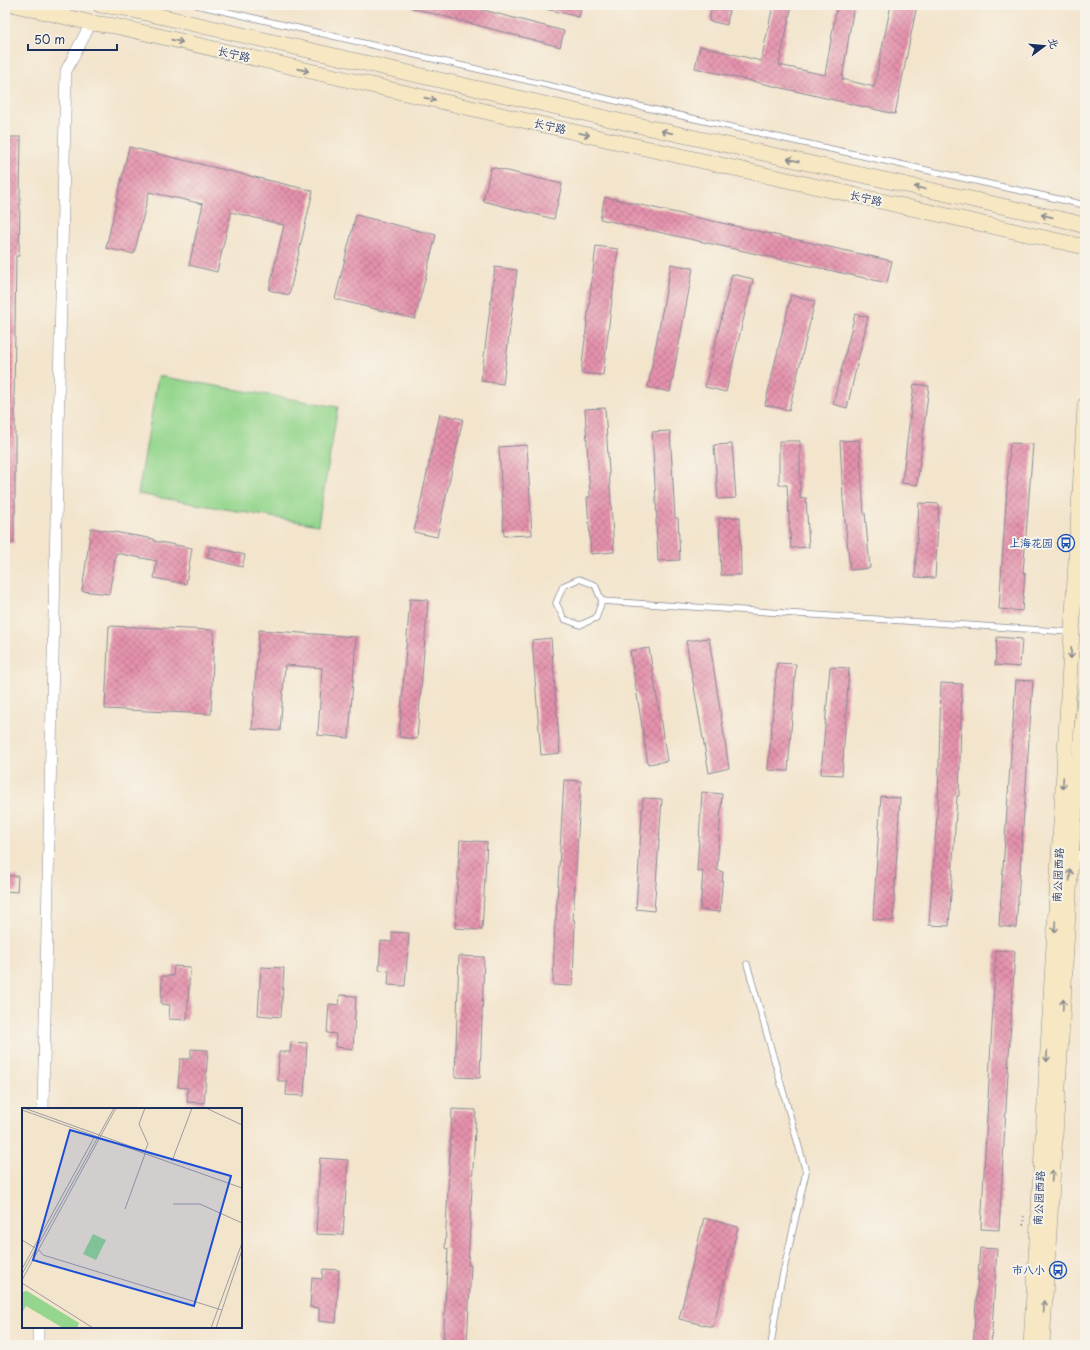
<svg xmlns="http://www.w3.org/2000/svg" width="1090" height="1350" font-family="'Playpen Sans','LXGW WenKai TC',sans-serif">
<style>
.park{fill:#94d68d;stroke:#588276}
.building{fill:url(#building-cross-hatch)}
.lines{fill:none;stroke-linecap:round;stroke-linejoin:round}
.service-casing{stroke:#878a95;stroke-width:7}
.minor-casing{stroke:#878a95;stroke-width:12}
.secondary-casing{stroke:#878a95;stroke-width:16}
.path{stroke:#878a95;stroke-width:2;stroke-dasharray:1 3;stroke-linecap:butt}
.service{stroke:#fff;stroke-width:5.5}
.minor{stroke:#fff;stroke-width:11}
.secondary{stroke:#f7e8c3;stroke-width:15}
.oneway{stroke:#898c90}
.labels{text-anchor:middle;stroke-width:4;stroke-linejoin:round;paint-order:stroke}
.street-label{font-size:11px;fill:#1b2f5e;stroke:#f7f3e8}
.transit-label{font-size:11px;fill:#164399;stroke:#f7f3e8;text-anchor:end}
.inset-road{fill:none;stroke:#9d9ca0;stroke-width:1}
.view{fill:#1d4ed8;fill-opacity:0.15;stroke:#1d4ed8;stroke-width:2}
.inset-edge{fill:none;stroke:#1b2f5e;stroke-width:2}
</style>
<defs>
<pattern id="building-cross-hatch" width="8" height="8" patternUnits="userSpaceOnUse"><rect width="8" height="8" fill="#e591ac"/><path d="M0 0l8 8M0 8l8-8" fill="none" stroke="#b9778f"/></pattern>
</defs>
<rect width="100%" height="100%" fill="#f7f3e8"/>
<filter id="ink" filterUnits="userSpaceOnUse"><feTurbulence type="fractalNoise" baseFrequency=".025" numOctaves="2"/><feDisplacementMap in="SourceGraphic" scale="8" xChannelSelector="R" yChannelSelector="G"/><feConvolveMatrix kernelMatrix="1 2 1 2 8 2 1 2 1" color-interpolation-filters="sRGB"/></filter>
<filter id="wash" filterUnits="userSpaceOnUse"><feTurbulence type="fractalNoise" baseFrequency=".012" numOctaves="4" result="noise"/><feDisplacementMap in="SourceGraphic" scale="16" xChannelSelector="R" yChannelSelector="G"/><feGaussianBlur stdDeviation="0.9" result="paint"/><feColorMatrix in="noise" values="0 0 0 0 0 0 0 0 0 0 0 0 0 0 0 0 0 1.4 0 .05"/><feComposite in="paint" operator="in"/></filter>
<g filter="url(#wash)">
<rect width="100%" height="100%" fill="#f3e4cc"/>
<!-- park -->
<path class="park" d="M 158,376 L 338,407 L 318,525 L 138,494 Z"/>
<g id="blocks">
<!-- building -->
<g class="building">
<path d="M 412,5 L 464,5 L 564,31 L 560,47 L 412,8 Z"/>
<path d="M 546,5 L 582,5 L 579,17 L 546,9 Z"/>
<path d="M 712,5 L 730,5 L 727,25 L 709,21 Z"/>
<path d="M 773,5 L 792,5 L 779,65 L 825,75 L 837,5 L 854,5 L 842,79 L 874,87 L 891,5 L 917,5 L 895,114 L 695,68 L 700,46 L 761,61 Z"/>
<path d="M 5,137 L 21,137 L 19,256 L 16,256 L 14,398 L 15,398 L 15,514 L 14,514 L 14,543 L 5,543 Z"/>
<path d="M 129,147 L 313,191 L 289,295 L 269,290 L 284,225 L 231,212 L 217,272 L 189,265 L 203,204 L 149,192 L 134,254 L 106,248 Z"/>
<path d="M 491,167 L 562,184 L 554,219 L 483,201 Z"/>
<path d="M 605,197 L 892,261 L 887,283 L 600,219 Z"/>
<path d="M 356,215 L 436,235 L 415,319 L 335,299 Z"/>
<path d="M 596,246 L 618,249 L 603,375 L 581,373 Z"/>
<path d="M 671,264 L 693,268 L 670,392 L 648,387 Z"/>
<path d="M 495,267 L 517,270 L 503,384 L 481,381 Z"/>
<path d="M 732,274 L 753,279 L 726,392 L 705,387 Z"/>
<path d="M 791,295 L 815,301 L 789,410 L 765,405 Z"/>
<path d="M 855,314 L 868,317 L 847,408 L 833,404 Z"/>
<path d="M 914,384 L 929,386 L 917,485 L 902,483 Z"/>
<path d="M 605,408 L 614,552 L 591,554 L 587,497 L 590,497 L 585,409 Z"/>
<path d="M 440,414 L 463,419 L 437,537 L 414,532 Z"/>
<path d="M 670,431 L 675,518 L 678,518 L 680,560 L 658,561 L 656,519 L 657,519 L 652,432 Z"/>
<path d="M 859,440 L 864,513 L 865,513 L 870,568 L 850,570 L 843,499 L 840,441 Z"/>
<path d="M 779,441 L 800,441 L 800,499 L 806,498 L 809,547 L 791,548 L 787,485 L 779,485 Z"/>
<path d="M 1010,443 L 1033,444 L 1023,573 L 1025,573 L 1022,611 L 999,609 Z"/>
<path d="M 732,444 L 736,498 L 718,499 L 714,445 Z"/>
<path d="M 527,445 L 532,535 L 504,536 L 499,447 Z"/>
<path d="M 919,503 L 939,504 L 935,578 L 915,577 Z"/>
<path d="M 740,517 L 741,575 L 721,575 L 719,518 Z"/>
<path d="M 91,528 L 154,539 L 154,541 L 192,548 L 186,584 L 154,578 L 157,561 L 116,553 L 109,594 L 82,591 Z"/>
<path d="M 210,546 L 245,555 L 242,567 L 207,558 Z"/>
<path d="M 410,599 L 428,600 L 417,739 L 399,737 Z"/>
<path d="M 109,626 L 214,630 L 211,714 L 105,709 Z"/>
<path d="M 259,630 L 356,637 L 349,738 L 318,735 L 322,668 L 285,665 L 280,731 L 252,729 Z"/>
<path d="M 997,637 L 1022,639 L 1020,667 L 995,665 Z"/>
<path d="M 551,638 L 560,753 L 541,755 L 532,640 Z"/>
<path d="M 709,638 L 729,768 L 709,773 L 686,641 Z"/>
<path d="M 649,648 L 667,761 L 648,764 L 630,651 Z"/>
<path d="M 777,663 L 796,664 L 788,771 L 768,770 Z"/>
<path d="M 830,667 L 849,668 L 842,775 L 821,774 Z"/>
<path d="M 1016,680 L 1033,681 L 1016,928 L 999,926 Z"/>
<path d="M 941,683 L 962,684 L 959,796 L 957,796 L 949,926 L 929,925 L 938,802 Z"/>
<path d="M 564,780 L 581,781 L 573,920 L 575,920 L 573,986 L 553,985 L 555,920 L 556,920 Z"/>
<path d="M 702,792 L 722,794 L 717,870 L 723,872 L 720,912 L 700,910 L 703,871 L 697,871 Z"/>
<path d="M 881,796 L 900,798 L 893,921 L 873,919 Z"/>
<path d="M 643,798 L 662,799 L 654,911 L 636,909 Z"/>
<path d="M 460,840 L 487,842 L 482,930 L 455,928 Z"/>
<path d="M 5,876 L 18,876 L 17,892 L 5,891 Z"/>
<path d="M 392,932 L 409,933 L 405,986 L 388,985 L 389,971 L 379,970 L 381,941 L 392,942 Z"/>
<path d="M 996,950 L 1015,951 L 999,1230 L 981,1229 Z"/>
<path d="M 459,956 L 484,957 L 480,1078 L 455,1077 Z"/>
<path d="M 174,966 L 190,967 L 187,1020 L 169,1019 L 170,1005 L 161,1004 L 162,976 L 173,976 Z"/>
<path d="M 261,967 L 284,968 L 281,1017 L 258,1015 Z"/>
<path d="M 340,995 L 356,996 L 353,1049 L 335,1047 L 336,1034 L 327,1033 L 329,1004 L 339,1005 Z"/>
<path d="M 291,1042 L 307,1043 L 304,1096 L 286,1095 L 287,1081 L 278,1081 L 279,1052 L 290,1052 Z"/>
<path d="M 191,1049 L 208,1050 L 204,1103 L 187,1102 L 188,1088 L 178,1087 L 180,1059 L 191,1059 Z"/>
<path d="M 452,1109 L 476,1110 L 468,1265 L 471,1265 L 467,1345 L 443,1345 L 448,1249 L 445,1248 Z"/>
<path d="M 320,1158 L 348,1160 L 343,1235 L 316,1234 Z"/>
<path d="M 704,1218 L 738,1227 L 713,1327 L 679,1319 Z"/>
<path d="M 980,1248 L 997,1249 L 991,1345 L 973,1345 Z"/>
<path d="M 323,1269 L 339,1270 L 336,1323 L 319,1321 L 319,1308 L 310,1307 L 312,1278 L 322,1279 Z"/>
</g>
</g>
</g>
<g filter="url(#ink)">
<use href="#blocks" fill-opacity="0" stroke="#878a95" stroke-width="1"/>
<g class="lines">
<!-- service casing -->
<g class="service-casing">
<g id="service">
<path d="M 197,5 L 691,118 L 1085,205"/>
<path d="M 579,579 L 595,585 L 602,601 L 596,618 L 580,625 L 564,619 L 556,603 L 563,586 Z"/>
<path d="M 602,601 L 1071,632"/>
<path d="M 747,964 L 806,1172 L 779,1291 L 771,1345"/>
</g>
</g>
<!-- minor casing -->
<g class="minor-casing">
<g id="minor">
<path d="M 1071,856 L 1085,857"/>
<path d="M 43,1109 L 66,71 L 91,23"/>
<path d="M 38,1345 L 38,1327"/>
</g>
</g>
<!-- secondary casing -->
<g class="secondary-casing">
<g id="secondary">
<path d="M 16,5 L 91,23 L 115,26 L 605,139 L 1085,247"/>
<path d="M 100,5 L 124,8 L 610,119 L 1069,221 L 1085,226"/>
<path d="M 1031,1345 L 1085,405"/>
<path d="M 1042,1345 L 1062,1021 L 1071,856 L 1085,694"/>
</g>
</g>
<!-- path -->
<path class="path" d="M 1023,1225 L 1024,1216"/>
<!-- service -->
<use href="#service" class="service"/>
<!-- minor -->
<use href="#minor" class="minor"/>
<!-- secondary -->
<use href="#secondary" class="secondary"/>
</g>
<!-- one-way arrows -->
<defs><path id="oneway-shaft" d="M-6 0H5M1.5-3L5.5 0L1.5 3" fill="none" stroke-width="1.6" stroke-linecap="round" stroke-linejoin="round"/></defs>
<g class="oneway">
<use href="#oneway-shaft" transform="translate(177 41) rotate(13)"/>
<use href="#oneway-shaft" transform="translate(303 70) rotate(13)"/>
<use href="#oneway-shaft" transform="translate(430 99) rotate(13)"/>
<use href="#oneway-shaft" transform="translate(667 132) rotate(-167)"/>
<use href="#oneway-shaft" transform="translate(584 134) rotate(13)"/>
<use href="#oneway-shaft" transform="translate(793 160) rotate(-167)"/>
<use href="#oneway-shaft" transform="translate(920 188) rotate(-167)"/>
<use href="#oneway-shaft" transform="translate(1047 216) rotate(-167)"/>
<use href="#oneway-shaft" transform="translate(1071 653) rotate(93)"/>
<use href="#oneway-shaft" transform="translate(1063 783) rotate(93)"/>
<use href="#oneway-shaft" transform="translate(1070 875) rotate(-87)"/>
<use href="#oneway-shaft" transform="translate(1055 927) rotate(93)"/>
<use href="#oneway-shaft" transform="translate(1063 1005) rotate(-87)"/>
<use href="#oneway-shaft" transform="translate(1047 1056) rotate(93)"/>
<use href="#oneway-shaft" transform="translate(1052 1176) rotate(-86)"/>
<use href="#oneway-shaft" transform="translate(1044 1306) rotate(-86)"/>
</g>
</g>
<!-- icons -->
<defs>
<g id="bus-ring" transform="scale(0.9)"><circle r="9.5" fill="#f7f3e8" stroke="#1a4fb4" stroke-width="1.5"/><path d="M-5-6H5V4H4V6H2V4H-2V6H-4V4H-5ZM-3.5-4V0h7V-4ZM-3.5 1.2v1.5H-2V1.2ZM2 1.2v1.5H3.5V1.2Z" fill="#1a4fb4"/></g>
</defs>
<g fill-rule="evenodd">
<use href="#bus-ring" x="1066" y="543"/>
<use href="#bus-ring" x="1058" y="1270"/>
</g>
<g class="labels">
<!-- street labels -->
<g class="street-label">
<text transform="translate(234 54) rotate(13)" y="4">长宁路</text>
<text transform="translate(550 126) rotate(13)" y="4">长宁路</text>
<text transform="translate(866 198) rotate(13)" y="4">长宁路</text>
<text transform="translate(1058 875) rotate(-87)" y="4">南公园西路</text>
<text transform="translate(1039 1198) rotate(-87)" y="4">南公园西路</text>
</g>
<!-- transit labels -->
<g class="transit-label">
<text x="1053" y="547">上海花园</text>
<text x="1045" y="1274">市八小</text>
</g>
</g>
<!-- overview -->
<g transform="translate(22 1108)">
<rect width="220" height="220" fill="#f3e4cc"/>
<path d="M 71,126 L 84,132 L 74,152 L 61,146 ZM 5,183 L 57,215 L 55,220 L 41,220 L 4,198 L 0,205 L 0,184 Z" fill="#94d68d"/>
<path class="inset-road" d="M 2,0 L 130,46M 123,0 L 117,16 L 126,36 L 123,43M 184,0 L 220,17M 0,2 L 220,80M 150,53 L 170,0M 151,96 L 178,96 L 220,115M 103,101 L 123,46M 0,132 L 13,140M 17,142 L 21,147 L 200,202M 0,161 L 73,28M 0,166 L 92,0M 0,172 L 94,0M 0,175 L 71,220M 189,220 L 220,135M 194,220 L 220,142"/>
<path class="view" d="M 48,22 L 209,68 L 172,198 L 11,152 Z"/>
<rect width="220" height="220" class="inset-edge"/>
</g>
<!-- margin -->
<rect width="1090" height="1350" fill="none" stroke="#f7f3e8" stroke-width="20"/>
<!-- north arrow -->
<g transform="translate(1044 46) rotate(74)" stroke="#f7f3e8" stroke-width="3" paint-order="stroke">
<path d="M0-3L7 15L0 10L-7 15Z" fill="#1b2f5e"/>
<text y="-6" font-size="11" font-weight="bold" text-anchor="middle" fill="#1b2f5e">北</text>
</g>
<!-- scale -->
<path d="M28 44v6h89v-6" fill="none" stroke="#1b2f5e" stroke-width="2"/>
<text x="34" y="44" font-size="12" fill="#1b2f5e" stroke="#f7f3e8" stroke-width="3" paint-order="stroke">50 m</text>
</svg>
